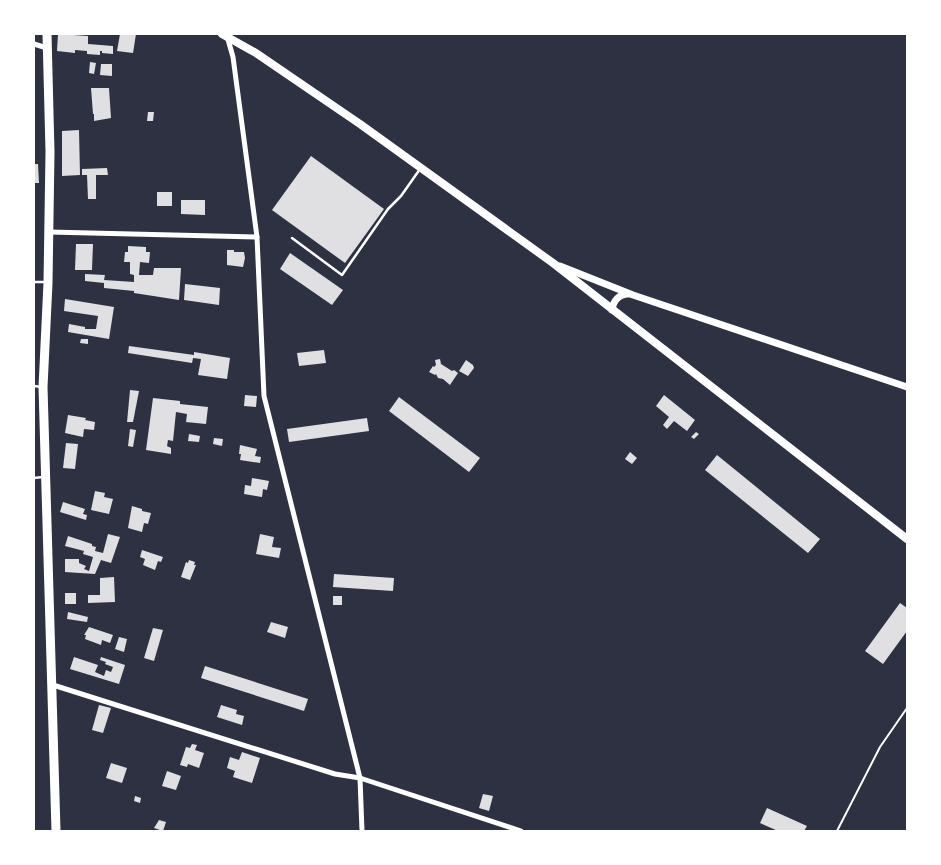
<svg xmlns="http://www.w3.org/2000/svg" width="941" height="865" font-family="Mulish,sans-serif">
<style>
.building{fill:#e0e0e3}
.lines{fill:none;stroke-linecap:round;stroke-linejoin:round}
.path{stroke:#fff;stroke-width:2}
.service{stroke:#fff;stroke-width:2.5}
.minor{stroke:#fff;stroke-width:5}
.tertiary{stroke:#fff;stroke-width:7}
.secondary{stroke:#fff;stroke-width:8}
.primary{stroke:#fff;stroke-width:9}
</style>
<rect width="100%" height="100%" fill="#2d3142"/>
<!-- building -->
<g class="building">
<path d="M 58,34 L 88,36 L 88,44 L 113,46 L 113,54 L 102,53 L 102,51 L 100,51 L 100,55 L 87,54 L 87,51 L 75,50 L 75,53 L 57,51 Z"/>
<path d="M 120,34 L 136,34 L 133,53 L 117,51 Z"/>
<path d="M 90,62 L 96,63 L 94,74 L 89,73 Z"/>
<path d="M 101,64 L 112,64 L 112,76 L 100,75 Z"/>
<path d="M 91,88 L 109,88 L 111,118 L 94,121 L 94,114 L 93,114 Z"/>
<path d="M 148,112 L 154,112 L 153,121 L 147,121 Z"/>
<path d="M 79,130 L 80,175 L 62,176 L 62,131 Z"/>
<path d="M 311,156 L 384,209 L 345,263 L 272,210 Z"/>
<path d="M 34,164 L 38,164 L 39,183 L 34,183 Z"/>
<path d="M 107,168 L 108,175 L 96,175 L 96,199 L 88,199 L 87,175 L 82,175 L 82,169 Z"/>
<rect x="157" y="192" width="15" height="14"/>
<path d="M 181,200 L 205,200 L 205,215 L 181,214 Z"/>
<path d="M 76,244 L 93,244 L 92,270 L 75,270 Z"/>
<path d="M 128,246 L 146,247 L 146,252 L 150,252 L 149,263 L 140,262 L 139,275 L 153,275 L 154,268 L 181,268 L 179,300 L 134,293 L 134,291 L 104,288 L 104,283 L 85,281 L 85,274 L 105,275 L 104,280 L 134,282 L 134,275 L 130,274 L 130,262 L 124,262 L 125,252 L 128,252 Z"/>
<path d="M 227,250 L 234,250 L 234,252 L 244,252 L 245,258 L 243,267 L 227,265 Z"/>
<path d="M 290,253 L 343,290 L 332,305 L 280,269 Z"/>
<path d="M 185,284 L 220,288 L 219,305 L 184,300 Z"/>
<path d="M 65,299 L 114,307 L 109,339 L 68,332 L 69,324 L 85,327 L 85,329 L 96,329 L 98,316 L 64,311 Z"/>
<path d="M 81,339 L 88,339 L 88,344 L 80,343 Z"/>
<path d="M 129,346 L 194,355 L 194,352 L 230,358 L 227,379 L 198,375 L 201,359 L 193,358 L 192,363 L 128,353 Z"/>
<path d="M 324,350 L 326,363 L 299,366 L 297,353 Z"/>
<path d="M 440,359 L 441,364 L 452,371 L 454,370 L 458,373 L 450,385 L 443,379 L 438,378 L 436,374 L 435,375 L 429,372 L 433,366 L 434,367 L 436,365 L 435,360 Z"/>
<path d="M 466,360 L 473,365 L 474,368 L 468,376 L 459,371 Z"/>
<path d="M 130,390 L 139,391 L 133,422 L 127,422 Z"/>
<path d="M 245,395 L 257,396 L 256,407 L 244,406 Z"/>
<path d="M 664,395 L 695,420 L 687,431 L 674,421 L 667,429 L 663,425 L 669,417 L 656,406 Z"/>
<path d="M 399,397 L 480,458 L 469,472 L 389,411 Z"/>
<path d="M 153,398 L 180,401 L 180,404 L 208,407 L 206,424 L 186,422 L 187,414 L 176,412 L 173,441 L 168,440 L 167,446 L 171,448 L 171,454 L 146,450 Z"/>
<path d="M 68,415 L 86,418 L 85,420 L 95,422 L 94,430 L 84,429 L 83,437 L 65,433 Z"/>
<path d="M 367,418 L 369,431 L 289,442 L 287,429 Z"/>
<path d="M 130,429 L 136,430 L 133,447 L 128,446 Z"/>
<path d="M 696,432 L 699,434 L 694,439 L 691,437 Z"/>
<path d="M 189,434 L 200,436 L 199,442 L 188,441 Z"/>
<path d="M 214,438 L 223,439 L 222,446 L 213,444 Z"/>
<path d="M 66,443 L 78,444 L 75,469 L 63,468 Z"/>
<path d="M 240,445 L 257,449 L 255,456 L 261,457 L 260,463 L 240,460 L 241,454 L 239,454 Z"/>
<path d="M 630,452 L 637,458 L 632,464 L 625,459 Z"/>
<path d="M 717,455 L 820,539 L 808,553 L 705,470 Z"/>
<path d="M 252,478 L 269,481 L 267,490 L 263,489 L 262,497 L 244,494 L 245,485 L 251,486 Z"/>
<path d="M 95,491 L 105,493 L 104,497 L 113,499 L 109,514 L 91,510 Z"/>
<path d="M 63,502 L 85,509 L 83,514 L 87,515 L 86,520 L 60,512 Z"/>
<path d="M 132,506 L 142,509 L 142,511 L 151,513 L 148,524 L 144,523 L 142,532 L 128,528 Z"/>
<path d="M 108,534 L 120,537 L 111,563 L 101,560 L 95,574 L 65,572 L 65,559 L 79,559 L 79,563 L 86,566 L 84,569 L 89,571 L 93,557 L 83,554 L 84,551 L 65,546 L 68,536 L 92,544 L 92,546 L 96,547 L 95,551 L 103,553 Z"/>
<path d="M 260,534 L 274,537 L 272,547 L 281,548 L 279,558 L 256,554 Z"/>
<path d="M 142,550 L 163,557 L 161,562 L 158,561 L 155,570 L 143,565 L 145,559 L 140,557 Z"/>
<path d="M 189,560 L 195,562 L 194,565 L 196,565 L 190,580 L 181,577 L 186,562 L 188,563 Z"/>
<path d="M 334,574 L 394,578 L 393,591 L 333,587 Z"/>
<path d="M 114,577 L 115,602 L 88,603 L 88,595 L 100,595 L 100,578 Z"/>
<rect x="65" y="593" width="11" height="11"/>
<rect x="333" y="596" width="9" height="9"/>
<path d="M 900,603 L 907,608 L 907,631 L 883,664 L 865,651 Z"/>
<path d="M 68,612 L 88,617 L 87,622 L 67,619 Z"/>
<path d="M 271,622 L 288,627 L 285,638 L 267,632 Z"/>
<path d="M 89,627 L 113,635 L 110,643 L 102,640 L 101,645 L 85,639 L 86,635 L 84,635 Z"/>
<path d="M 153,628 L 163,630 L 154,661 L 144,658 Z"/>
<path d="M 119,637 L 127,639 L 124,652 L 115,649 Z"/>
<path d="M 74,657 L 98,665 L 95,672 L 104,676 L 106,670 L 111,672 L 113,667 L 105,664 L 106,662 L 100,660 L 101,657 L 125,665 L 119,684 L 70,669 Z"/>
<path d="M 205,666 L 308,699 L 304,711 L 201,678 Z"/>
<path d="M 99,705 L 111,708 L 103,733 L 92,730 Z"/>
<path d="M 221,705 L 237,710 L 236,714 L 244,716 L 242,725 L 217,717 Z"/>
<path d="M 192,744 L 197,745 L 195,750 L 204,753 L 199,768 L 188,764 L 187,767 L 180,765 L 186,747 L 190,748 Z"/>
<path d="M 242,752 L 260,758 L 252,783 L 233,777 L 235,771 L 227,768 L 230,757 L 239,760 Z"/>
<path d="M 111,763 L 127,768 L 122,783 L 106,778 Z"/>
<path d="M 167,771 L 181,776 L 176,790 L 162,786 Z"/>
<path d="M 483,794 L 493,796 L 489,811 L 479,808 Z"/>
<path d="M 135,796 L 141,798 L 140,803 L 134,801 Z"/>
<path d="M 767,808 L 807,826 L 804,831 L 778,831 L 760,823 Z"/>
<path d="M 159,820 L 166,822 L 163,831 L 154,828 Z"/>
</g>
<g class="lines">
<!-- path -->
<path class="path" d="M 837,831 L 880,747 L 907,708"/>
<!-- service -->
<g class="service">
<path d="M 292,238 L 342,275 L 388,209 L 401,196 L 420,169"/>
<path d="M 34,282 L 46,282"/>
<path d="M 34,386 L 42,387"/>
<path d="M 34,478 L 43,477"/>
</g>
<!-- minor -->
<g class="minor">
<path d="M 227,36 L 233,57 L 257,237 L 264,396 L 360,778 L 362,831"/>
<path d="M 34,44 L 47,48"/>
<path d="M 49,232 L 257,237"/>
<path d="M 53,685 L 335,774 L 360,778 L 521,831"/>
</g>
<!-- tertiary -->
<g class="tertiary">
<path d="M 560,266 L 633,295 L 907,387"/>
<path d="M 612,310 C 613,301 619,294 628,294"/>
</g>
<!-- secondary -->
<path class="secondary" d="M 222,34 L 256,53 L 360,124 L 553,263 L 907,539"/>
<!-- primary -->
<path class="primary" d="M 47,34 L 50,152 L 48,283 L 43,387 L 56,831"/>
</g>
<!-- border -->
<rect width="941" height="865" fill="none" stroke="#ffffff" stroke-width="70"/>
</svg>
